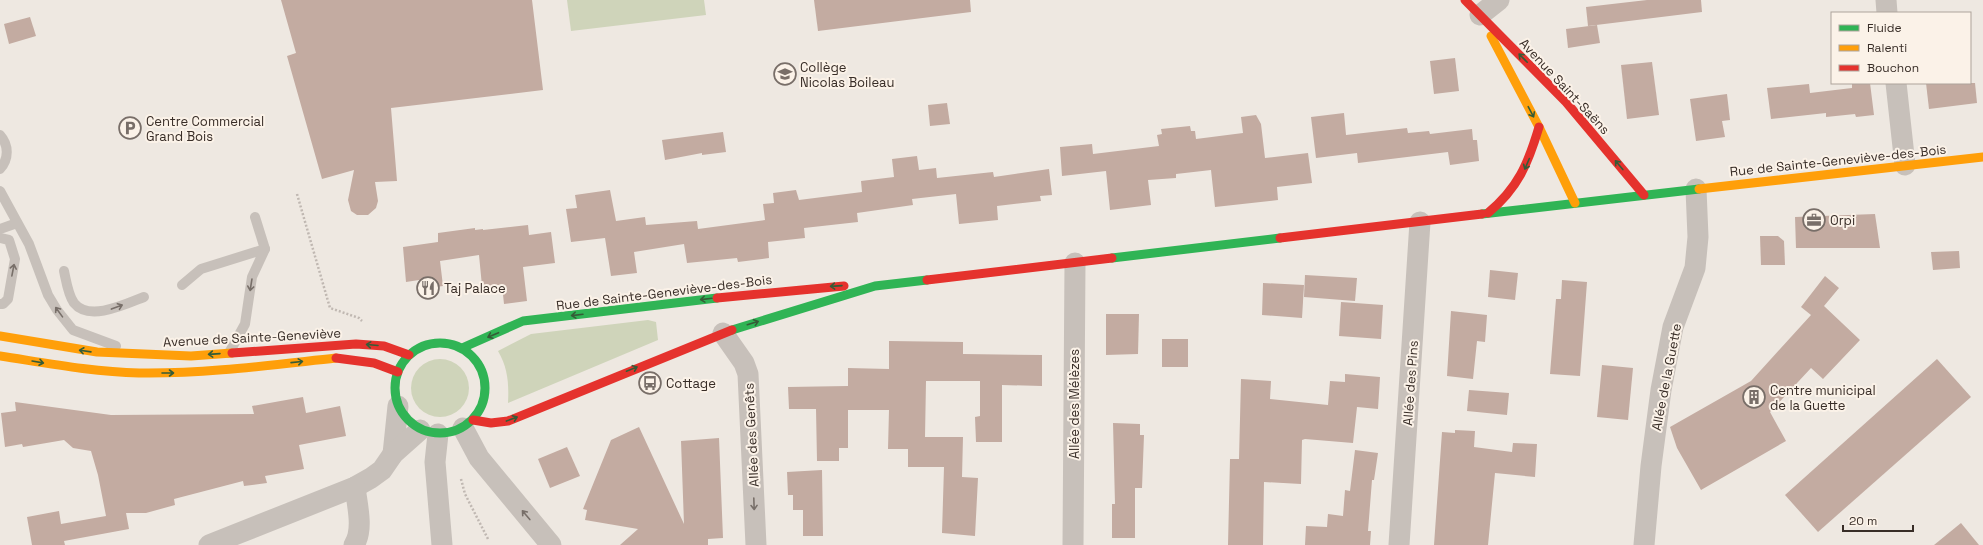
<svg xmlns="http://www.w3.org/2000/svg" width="1983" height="545" font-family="'Space Grotesk',sans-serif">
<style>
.green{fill:#cfd4ba}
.building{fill:#c3aba1}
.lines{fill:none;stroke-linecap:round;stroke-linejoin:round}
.path{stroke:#c0b8b2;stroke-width:2.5;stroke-dasharray:2 2;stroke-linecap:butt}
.lane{stroke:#c7c0ba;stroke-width:10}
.street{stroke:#c7c0ba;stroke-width:21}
.fast{stroke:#30b455;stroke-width:9}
.slow{stroke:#ff9f0a;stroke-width:9}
.jam{stroke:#e5322d;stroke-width:9}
.oneway{stroke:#355c37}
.oneway2{stroke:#786f69}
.labels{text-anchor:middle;stroke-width:4;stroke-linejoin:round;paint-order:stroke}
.poi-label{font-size:13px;fill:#382d27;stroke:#fbf2e8;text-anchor:start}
.street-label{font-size:13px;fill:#382d27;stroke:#fbf2e8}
</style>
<rect width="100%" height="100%" fill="#eee8e1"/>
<!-- green -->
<g class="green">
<path d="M 567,0 L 704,0 L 706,15 L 571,31 Z"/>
<path d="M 648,320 L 656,322 L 658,340 L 508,403 C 509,384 508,368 498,351 L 531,334 Z"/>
<circle cx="440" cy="388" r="29"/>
</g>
<!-- building -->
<g class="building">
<path d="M 281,0 L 532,0 L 543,90 L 391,108 L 397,181 L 375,182 L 378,201 L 376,208 L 368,215 L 357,215 L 351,211 L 348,200 L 354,170 L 322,179 L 287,56 L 296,53 Z"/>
<path d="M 814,0 L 970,0 L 971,12 L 818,31 Z"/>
<path d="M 1647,0 L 1701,0 L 1702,12 L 1588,26 L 1586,7 Z"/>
<path d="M 30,17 L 36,36 L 9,44 L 4,24 Z"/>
<path d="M 1597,25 L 1600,43 L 1568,48 L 1566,29 Z"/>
<path d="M 1455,58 L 1459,91 L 1434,94 L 1430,61 Z"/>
<path d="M 1652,62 L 1659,115 L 1627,119 L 1621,65 Z"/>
<path d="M 1852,83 L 1870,83 L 1874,115 L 1856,117 L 1855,114 L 1826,117 L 1826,113 L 1771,119 L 1767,88 L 1809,84 L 1810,93 L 1852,88 Z"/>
<path d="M 1926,83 L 1975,83 L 1977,103 L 1929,109 Z"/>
<path d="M 1727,94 L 1730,120 L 1722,121 L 1725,137 L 1696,141 L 1690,99 Z"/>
<path d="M 947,103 L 950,124 L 930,126 L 928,105 Z"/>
<path d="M 1344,113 L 1346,135 L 1407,128 L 1408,133 L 1429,131 L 1430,134 L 1472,129 L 1473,140 L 1477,140 L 1479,161 L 1450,165 L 1448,152 L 1358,163 L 1357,153 L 1316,158 L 1311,117 Z"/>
<path d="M 1256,115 L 1261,124 L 1265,158 L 1308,153 L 1312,183 L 1277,187 L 1278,200 L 1215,207 L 1211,170 L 1176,174 L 1176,178 L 1148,180 L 1151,205 L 1110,210 L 1106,171 L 1062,176 L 1060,147 L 1092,144 L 1093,154 L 1159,146 L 1157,135 L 1162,134 L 1161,129 L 1190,126 L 1191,131 L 1195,131 L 1196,139 L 1243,133 L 1241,117 Z"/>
<path d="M 723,132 L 726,152 L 702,155 L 702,153 L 665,160 L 662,140 Z"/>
<path d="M 917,156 L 919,170 L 936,168 L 937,178 L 993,172 L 994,177 L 1049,169 L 1052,195 L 1040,196 L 1041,201 L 997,206 L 998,220 L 959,224 L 956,194 L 912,199 L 913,205 L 857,213 L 858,222 L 804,228 L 805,238 L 768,242 L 769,258 L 738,262 L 737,258 L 687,263 L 684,244 L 634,252 L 637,273 L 611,276 L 605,238 L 571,242 L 566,209 L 577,208 L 575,195 L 610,190 L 616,221 L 645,217 L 646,225 L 697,221 L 698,229 L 765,220 L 763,204 L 774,203 L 773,193 L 796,190 L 799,200 L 862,192 L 861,181 L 894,177 L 892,159 Z"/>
<path d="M 1875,214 L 1880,248 L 1796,248 L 1795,217 Z"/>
<path d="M 528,225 L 529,235 L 551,232 L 555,263 L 523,267 L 527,301 L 504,304 L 502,285 L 482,286 L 479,255 L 440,261 L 443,286 L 421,289 L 419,280 L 406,282 L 403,247 L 438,242 L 438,233 L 475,228 L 475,230 L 483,229 L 483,230 Z"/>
<path d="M 1760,236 L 1778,236 L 1784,241 L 1785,265 L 1761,265 Z"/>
<path d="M 1959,251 L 1960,268 L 1933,270 L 1931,252 Z"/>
<path d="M 1490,270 L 1518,273 L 1515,300 L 1488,297 Z"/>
<path d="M 1305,275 L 1357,278 L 1355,301 L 1304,297 Z"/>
<path d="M 1825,276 L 1839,288 L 1824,306 L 1860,340 L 1823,379 L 1811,368 L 1770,412 L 1786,441 L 1701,490 L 1677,448 L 1670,427 L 1751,381 L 1811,315 L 1801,307 Z"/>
<path d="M 1562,280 L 1587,282 L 1580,376 L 1550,374 L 1556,299 L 1561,299 Z"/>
<path d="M 1263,283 L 1304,285 L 1302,318 L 1262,315 Z"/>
<path d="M 1341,302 L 1383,305 L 1381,339 L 1339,336 Z"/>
<path d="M 1451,311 L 1487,315 L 1485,342 L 1477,341 L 1473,379 L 1447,376 Z"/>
<path d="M 1106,314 L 1139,314 L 1138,354 L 1106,355 Z"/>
<rect x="1162" y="339" width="26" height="28"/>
<path d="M 889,341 L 963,342 L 963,354 L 1042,355 L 1042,386 L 1002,385 L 1002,442 L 976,442 L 975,417 L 980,416 L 980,381 L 926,381 L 925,437 L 963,437 L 962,477 L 978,478 L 975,536 L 942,533 L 944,467 L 908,467 L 908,449 L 888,449 L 889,410 L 848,410 L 848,448 L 839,448 L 839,461 L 817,461 L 816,409 L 789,409 L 788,387 L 848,386 L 848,368 L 889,369 Z"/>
<path d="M 1937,359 L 1971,397 L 1818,532 L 1785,495 Z"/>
<path d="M 1602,365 L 1633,368 L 1628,420 L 1597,417 Z"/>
<path d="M 1345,374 L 1380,377 L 1378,409 L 1357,407 L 1353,443 L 1305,439 L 1302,440 L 1301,484 L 1264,482 L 1263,545 L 1228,545 L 1230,459 L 1239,459 L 1241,379 L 1271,381 L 1270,399 L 1328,405 L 1330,381 L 1345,382 Z"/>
<path d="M 1469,390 L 1509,393 L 1507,415 L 1467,411 Z"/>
<path d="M 303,397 L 306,413 L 340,406 L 346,436 L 299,445 L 304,469 L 265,476 L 267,483 L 244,486 L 243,481 L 174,499 L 175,505 L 146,513 L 126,513 L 129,529 L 64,541 L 65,545 L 32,545 L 27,517 L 59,511 L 61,524 L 106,516 L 98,475 L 91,451 L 73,448 L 64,440 L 23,447 L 22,444 L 5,447 L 1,413 L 16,411 L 15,402 L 111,415 L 254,414 L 252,406 Z"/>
<path d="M 1113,423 L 1140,424 L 1140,435 L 1144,435 L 1142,488 L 1135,488 L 1135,538 L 1112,538 L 1112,504 L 1115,504 Z"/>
<path d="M 639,427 L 684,524 L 681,441 L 719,438 L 723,538 L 708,539 L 708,545 L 620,545 L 638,529 L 585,520 L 587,510 L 583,509 L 611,440 Z"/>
<path d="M 1455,430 L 1475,431 L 1474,447 L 1512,452 L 1513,443 L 1537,444 L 1535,477 L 1495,473 L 1488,545 L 1434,545 L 1442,432 L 1455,433 Z"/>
<path d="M 567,447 L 580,476 L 550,488 L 538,459 Z"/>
<path d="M 1355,450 L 1378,453 L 1374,480 L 1372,480 L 1368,531 L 1371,531 L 1370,545 L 1305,545 L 1306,526 L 1327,527 L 1328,514 L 1343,516 L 1345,490 L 1350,491 Z"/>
<path d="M 822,470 L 823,536 L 803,536 L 803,510 L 793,510 L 793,495 L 788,495 L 787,472 Z"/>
<path d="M 1961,523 L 1979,545 L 1934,545 Z"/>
</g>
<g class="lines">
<!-- path -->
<g class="path">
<path d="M 297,194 L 330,308 L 359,318 L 362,321"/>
<path d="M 461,479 L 465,494 L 488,539"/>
</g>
<!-- lane -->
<g class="lane">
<path d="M 0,135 C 9,145 9,159 0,169"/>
<path d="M 0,191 L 29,244 L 48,295 L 57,310 L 73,330 L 116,346"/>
<path d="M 0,229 L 17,223"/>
<path d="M 0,238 L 9,240 L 15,259 L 8,299 L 3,304 L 0,304"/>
<path d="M 64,271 C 66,280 68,295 74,303 C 89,322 126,304 144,297"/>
<path d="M 182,285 L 201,269 L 265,249"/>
<path d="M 229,353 L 245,324 L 252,277 L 265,249 L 255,217"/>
</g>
<!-- street -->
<g class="street">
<path d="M 1886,0 L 1887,13"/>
<path d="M 1480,15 L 1499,0"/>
<path d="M 1896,83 L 1905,165"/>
<path d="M 723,333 L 744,363 L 748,374 L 756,545"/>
<path d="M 463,428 L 479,458 L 551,545"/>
<path d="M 438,434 L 435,462 L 442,545"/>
<path d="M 393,454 L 398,406"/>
<path d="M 209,545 L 355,487 L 371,478 L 382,470 L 393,454 L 420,430"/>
<path d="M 354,545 C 364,529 357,505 355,487"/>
<path d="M 1073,545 L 1075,263"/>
<path d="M 1399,545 L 1420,222"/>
<path d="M 1644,545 L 1651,466 L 1661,390 L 1673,327 L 1695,268 L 1698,237 L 1696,189"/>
</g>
<!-- fast -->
<g class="fast">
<path d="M 1482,214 L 1699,189"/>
<path d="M 1112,258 L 1280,238"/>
<path d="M 732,330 L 875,286 L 927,280"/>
<circle cx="440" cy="388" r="45"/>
<path d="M 462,348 L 523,321 L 717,298"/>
</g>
<!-- slow -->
<g class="slow">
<path d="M 1491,36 L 1539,127 L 1575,203"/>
<path d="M 1699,189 L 1983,157"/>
<path d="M 0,336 L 97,352 L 191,356 L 232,353"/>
<path d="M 0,356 C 46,363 93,372 139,373 C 205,374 271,365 336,358"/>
</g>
<!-- jam -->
<g class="jam">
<path d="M 1465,0 L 1566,102 L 1644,195"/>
<path d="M 1488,213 C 1518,188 1528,164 1539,127"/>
<path d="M 1280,238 L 1482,214"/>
<path d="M 927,280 L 1112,258"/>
<path d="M 717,298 L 844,286"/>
<path d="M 232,353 L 356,344 L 384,346 L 409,355"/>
<path d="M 336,358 L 374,363 L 398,372"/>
<path d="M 473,420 L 491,423 L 508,421 L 732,330"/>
</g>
</g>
<!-- one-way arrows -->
<defs><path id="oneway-shaft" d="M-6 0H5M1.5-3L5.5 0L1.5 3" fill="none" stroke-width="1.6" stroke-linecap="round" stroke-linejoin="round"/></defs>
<g class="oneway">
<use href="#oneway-shaft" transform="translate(1523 58) rotate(-135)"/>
<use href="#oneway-shaft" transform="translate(1531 112) rotate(62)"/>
<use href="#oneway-shaft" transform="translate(1527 164) rotate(113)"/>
<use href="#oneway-shaft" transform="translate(1619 165) rotate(-130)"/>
<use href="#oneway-shaft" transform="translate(836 286) rotate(176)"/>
<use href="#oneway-shaft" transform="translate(706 299) rotate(173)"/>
<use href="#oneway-shaft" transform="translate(577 315) rotate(173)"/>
<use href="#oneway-shaft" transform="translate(753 323) rotate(-17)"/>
<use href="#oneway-shaft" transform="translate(493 335) rotate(157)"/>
<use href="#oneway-shaft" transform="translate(372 345) rotate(-175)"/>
<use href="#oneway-shaft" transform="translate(85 351) rotate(-172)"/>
<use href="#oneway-shaft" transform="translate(214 354) rotate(176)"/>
<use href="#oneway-shaft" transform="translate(38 362) rotate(10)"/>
<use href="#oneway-shaft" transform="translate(297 362) rotate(-6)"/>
<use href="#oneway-shaft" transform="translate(632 369) rotate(-22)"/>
<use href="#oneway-shaft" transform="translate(168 373)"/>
<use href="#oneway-shaft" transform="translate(512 419) rotate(-20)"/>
</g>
<g class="oneway2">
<use href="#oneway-shaft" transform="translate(13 270) rotate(-79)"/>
<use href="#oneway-shaft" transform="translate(251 285) rotate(99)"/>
<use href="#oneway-shaft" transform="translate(117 307) rotate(-20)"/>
<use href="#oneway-shaft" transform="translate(59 312) rotate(-126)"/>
<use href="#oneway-shaft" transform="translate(754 504) rotate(88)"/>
<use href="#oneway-shaft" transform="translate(526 515) rotate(-130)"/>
</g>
<!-- icons -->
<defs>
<g id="school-ring" transform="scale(1.15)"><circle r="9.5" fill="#fbf2e8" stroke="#786e68" stroke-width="1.5"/><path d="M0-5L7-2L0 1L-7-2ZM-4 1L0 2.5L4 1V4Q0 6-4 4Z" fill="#786e68"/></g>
<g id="parking-ring" transform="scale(1.15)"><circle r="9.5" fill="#fbf2e8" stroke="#786e68" stroke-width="1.5"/><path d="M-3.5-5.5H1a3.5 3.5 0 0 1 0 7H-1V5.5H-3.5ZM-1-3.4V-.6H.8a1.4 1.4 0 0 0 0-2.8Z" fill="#786e68"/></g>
<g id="office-ring" transform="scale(1.15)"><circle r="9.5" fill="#fbf2e8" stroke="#786e68" stroke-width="1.5"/><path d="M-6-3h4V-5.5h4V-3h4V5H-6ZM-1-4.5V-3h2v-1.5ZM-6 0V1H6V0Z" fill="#786e68"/></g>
<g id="restaurant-ring" transform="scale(1.15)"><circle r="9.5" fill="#fbf2e8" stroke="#786e68" stroke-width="1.5"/><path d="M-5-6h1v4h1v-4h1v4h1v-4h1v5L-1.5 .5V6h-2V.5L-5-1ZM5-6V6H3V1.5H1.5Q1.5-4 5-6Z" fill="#786e68"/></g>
<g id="bus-ring" transform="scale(1.15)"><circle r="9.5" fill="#fbf2e8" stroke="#786e68" stroke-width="1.5"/><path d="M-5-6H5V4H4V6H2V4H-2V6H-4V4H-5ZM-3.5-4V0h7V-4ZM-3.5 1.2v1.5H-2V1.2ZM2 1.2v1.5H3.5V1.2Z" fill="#786e68"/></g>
<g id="building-ring" transform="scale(1.15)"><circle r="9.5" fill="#fbf2e8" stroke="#786e68" stroke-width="1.5"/><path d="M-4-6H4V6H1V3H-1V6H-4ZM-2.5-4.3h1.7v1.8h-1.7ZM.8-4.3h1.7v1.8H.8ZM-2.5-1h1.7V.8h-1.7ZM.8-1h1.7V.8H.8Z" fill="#786e68"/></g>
</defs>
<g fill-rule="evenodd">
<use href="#school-ring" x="785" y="74"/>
<use href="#parking-ring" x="130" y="128"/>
<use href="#office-ring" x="1814" y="220"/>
<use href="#restaurant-ring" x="428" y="288"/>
<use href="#bus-ring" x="650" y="383"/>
<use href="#building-ring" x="1754" y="397"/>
</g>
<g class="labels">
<!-- poi labels -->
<g class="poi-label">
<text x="800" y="72">Collège<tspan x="800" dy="15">Nicolas Boileau</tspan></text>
<text x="146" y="126">Centre Commercial<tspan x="146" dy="15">Grand Bois</tspan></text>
<text x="1830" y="225">Orpi</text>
<text x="444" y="293">Taj Palace</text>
<text x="666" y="388">Cottage</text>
<text x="1770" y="395">Centre municipal<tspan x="1770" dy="15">de la Guette</tspan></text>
</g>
<!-- street labels -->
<g class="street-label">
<text transform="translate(1565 86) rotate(47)" y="5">Avenue Saint-Saëns</text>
<text transform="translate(1838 160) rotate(-6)" y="5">Rue de Sainte-Geneviève-des-Bois</text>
<text transform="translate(664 292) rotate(-7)" y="5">Rue de Sainte-Geneviève-des-Bois</text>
<text transform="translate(252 337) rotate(-3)" y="5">Avenue de Sainte-Geneviève</text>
<text transform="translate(1666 377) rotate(-79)" y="5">Allée de la Guette</text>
<text transform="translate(1410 383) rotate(-86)" y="5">Allée des Pins</text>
<text transform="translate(1074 404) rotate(-90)" y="5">Allée des Mélèzes</text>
<text transform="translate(751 435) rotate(-93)" y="5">Allée des Genêts</text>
</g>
</g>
<!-- legend -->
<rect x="1831" y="12" width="140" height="72" fill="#fbf2e8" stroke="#ada39b"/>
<rect x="1839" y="25" width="20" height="6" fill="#30b455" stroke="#ada39b"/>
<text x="1867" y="32" font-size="12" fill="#382d27">Fluide</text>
<rect x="1839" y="45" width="20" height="6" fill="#ff9f0a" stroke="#ada39b"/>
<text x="1867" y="52" font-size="12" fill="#382d27">Ralenti</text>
<rect x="1839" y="65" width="20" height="6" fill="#e5322d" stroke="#ada39b"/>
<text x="1867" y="72" font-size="12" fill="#382d27">Bouchon</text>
<!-- scale -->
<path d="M1843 525v6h70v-6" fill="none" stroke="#382d27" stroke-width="2"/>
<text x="1849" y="525" font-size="12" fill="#382d27" stroke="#fbf2e8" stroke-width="3" paint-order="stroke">20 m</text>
</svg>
